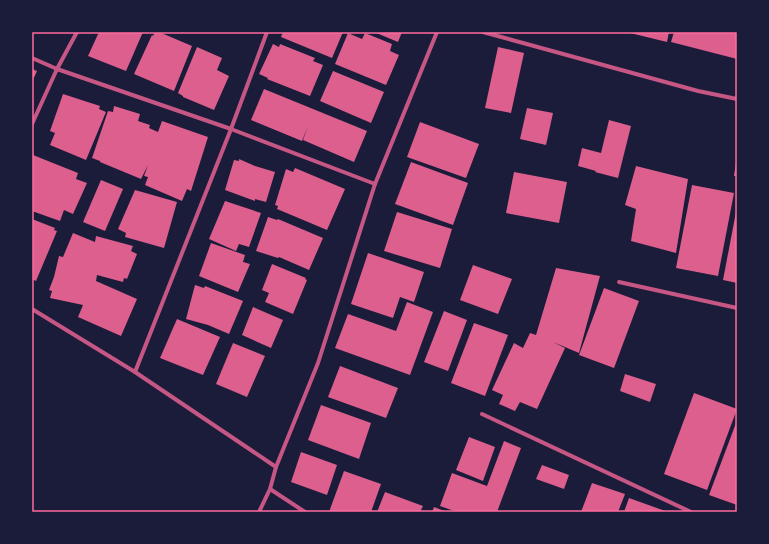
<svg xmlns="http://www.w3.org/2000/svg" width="769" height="544" font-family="Jost,sans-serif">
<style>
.building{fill:#dd5f8e}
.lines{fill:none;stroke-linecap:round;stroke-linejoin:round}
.minor{stroke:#c65784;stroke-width:4}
.neatline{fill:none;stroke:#ff6b9d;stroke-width:1.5}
</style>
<rect width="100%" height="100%" fill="#1b1b3a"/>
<!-- building -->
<g class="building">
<path d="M 99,32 L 143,32 L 126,71 L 88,56 Z"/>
<path d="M 155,32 L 159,32 L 192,46 L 174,91 L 134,74 L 152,35 L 153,36 Z"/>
<path d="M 283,32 L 343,32 L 332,58 L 281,37 Z"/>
<path d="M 374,32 L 402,32 L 398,42 Z"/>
<path d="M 626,32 L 669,32 L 667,42 Z"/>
<path d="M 674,32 L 737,32 L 737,59 L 671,42 Z"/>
<path d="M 348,33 L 362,39 L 365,33 L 392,44 L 390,51 L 399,55 L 386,85 L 335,64 Z"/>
<path d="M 273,44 L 279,47 L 280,44 L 315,58 L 313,61 L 323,65 L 310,96 L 267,79 L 268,78 L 259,74 Z"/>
<path d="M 197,47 L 222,58 L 217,70 L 229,76 L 214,110 L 183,97 L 183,96 L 178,93 Z"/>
<path d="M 498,47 L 524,53 L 511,113 L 485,108 Z"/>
<path d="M 32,69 L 37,71 L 32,82 Z"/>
<path d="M 333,71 L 384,92 L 371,123 L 320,101 Z"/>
<path d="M 264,89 L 367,131 L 354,162 L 303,140 L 308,126 L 302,141 L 251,120 Z"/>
<path d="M 63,94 L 100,106 L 99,109 L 106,112 L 86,160 L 50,145 L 55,133 L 50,131 Z"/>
<path d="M 114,106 L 140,114 L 138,121 L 150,125 L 149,128 L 158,132 L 162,121 L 208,137 L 191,191 L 187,189 L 182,201 L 145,185 L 148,177 L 144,176 L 148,165 L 141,179 L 100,162 L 100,161 L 92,158 L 108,111 L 113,112 Z"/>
<path d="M 527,108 L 553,113 L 546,145 L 520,139 Z"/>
<path d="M 609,120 L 631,126 L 618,178 L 595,172 L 596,171 L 578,166 L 582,148 L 601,153 Z"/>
<path d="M 420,122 L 479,144 L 466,178 L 407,157 Z"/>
<path d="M 33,155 L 78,173 L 76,179 L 87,183 L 73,214 L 64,210 L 60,221 L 32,211 L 32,158 Z"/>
<path d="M 239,159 L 255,166 L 275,172 L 266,202 L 255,199 L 255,201 L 225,190 L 234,160 L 239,161 Z"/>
<path d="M 411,162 L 468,183 L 453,225 L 395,204 Z"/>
<path d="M 736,163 L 737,163 L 737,176 L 734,176 Z"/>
<path d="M 636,166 L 688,179 L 676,253 L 631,241 L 636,209 L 625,205 Z"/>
<path d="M 295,168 L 345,189 L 327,230 L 277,209 L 278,206 L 275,205 L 286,169 L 293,172 Z"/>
<path d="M 514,172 L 567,182 L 559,223 L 506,213 Z"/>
<path d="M 101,180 L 123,189 L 105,231 L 83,222 Z"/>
<path d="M 692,185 L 734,193 L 718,276 L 676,268 Z"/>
<path d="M 135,190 L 177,202 L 164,248 L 125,237 L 126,233 L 118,229 Z"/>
<path d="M 225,201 L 261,213 L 249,247 L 239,244 L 236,251 L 209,239 Z"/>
<path d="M 397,212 L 452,229 L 440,268 L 384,251 Z"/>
<path d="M 736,212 L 737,212 L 737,283 L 723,280 Z"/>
<path d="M 268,217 L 277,220 L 278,219 L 323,238 L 309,270 L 279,257 L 278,258 L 256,251 Z"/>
<path d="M 32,219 L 55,228 L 54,230 L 57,231 L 36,281 L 32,279 Z"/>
<path d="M 73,233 L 95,242 L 96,236 L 133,246 L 131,251 L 137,254 L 127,279 L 124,278 L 123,282 L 97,275 L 96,281 L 137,299 L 121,336 L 78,317 L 83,305 L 50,298 L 52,291 L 49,290 L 54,277 L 59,256 L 63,257 Z"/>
<path d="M 211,243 L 245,255 L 243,262 L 250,264 L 238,292 L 199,276 Z"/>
<path d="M 368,253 L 424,272 L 414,302 L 400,297 L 393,318 L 351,304 Z"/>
<path d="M 272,264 L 306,278 L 305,279 L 307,280 L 293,314 L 265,302 L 269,293 L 262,290 Z"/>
<path d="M 473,265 L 512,279 L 498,314 L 460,300 Z"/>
<path d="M 556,268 L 600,276 L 579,353 L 553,342 L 565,348 L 537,409 L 520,402 L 515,411 L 499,404 L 503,395 L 492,390 L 514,343 L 523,348 L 530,333 L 536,335 Z"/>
<path d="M 195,285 L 204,288 L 205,286 L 243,301 L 229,334 L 208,325 L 186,319 Z"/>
<path d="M 604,288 L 639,301 L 614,368 L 579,355 Z"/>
<path d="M 407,302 L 433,312 L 410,375 L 335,348 L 348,314 L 396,331 Z"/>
<path d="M 253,307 L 283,320 L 271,348 L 242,335 Z"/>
<path d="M 444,311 L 467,320 L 448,371 L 424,362 Z"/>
<path d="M 177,319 L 220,337 L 203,375 L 160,358 Z"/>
<path d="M 474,323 L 508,335 L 485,396 L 451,383 Z"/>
<path d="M 233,343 L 265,356 L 247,397 L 216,384 Z"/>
<path d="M 340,366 L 398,388 L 386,418 L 328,397 Z"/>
<path d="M 625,374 L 656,384 L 650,402 L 620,391 Z"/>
<path d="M 694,393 L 737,409 L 707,490 L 664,474 Z"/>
<path d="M 321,405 L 371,423 L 359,459 L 308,440 Z"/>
<path d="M 736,423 L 737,424 L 737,505 L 709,495 Z"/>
<path d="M 469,437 L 495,447 L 483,481 L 456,470 Z"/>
<path d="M 504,441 L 521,448 L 497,512 L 457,512 L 440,506 L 452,473 L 487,486 Z"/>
<path d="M 301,452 L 337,465 L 327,495 L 291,482 Z"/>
<path d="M 542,465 L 569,475 L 564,489 L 536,479 Z"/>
<path d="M 344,471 L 381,484 L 371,512 L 329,512 Z"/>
<path d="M 592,483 L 625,494 L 618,512 L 581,512 Z"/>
<path d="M 385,492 L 423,506 L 420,512 L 377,512 Z"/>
<path d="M 629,498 L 668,512 L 624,512 Z"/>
<path d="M 434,507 L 447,512 L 432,512 Z"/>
</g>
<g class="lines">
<!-- minor -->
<g class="minor">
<path d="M 483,32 L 698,91 L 737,99"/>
<path d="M 32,58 L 57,69 L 231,129 L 375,184"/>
<path d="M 32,124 L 57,69 L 77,32"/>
<path d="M 619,282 L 737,308"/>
<path d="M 32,309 L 135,372 L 276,467"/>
<path d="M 135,372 L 231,129 L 267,32"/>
<path d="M 482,414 L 691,512"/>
<path d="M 270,489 L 305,512"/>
<path d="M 259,512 L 270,489 L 276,467 L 318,363 L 375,184 L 437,32"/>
</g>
</g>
<!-- border -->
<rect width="769" height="544" fill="none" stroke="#1b1b3a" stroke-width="66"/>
<rect x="33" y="33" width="703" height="478" class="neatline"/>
</svg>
